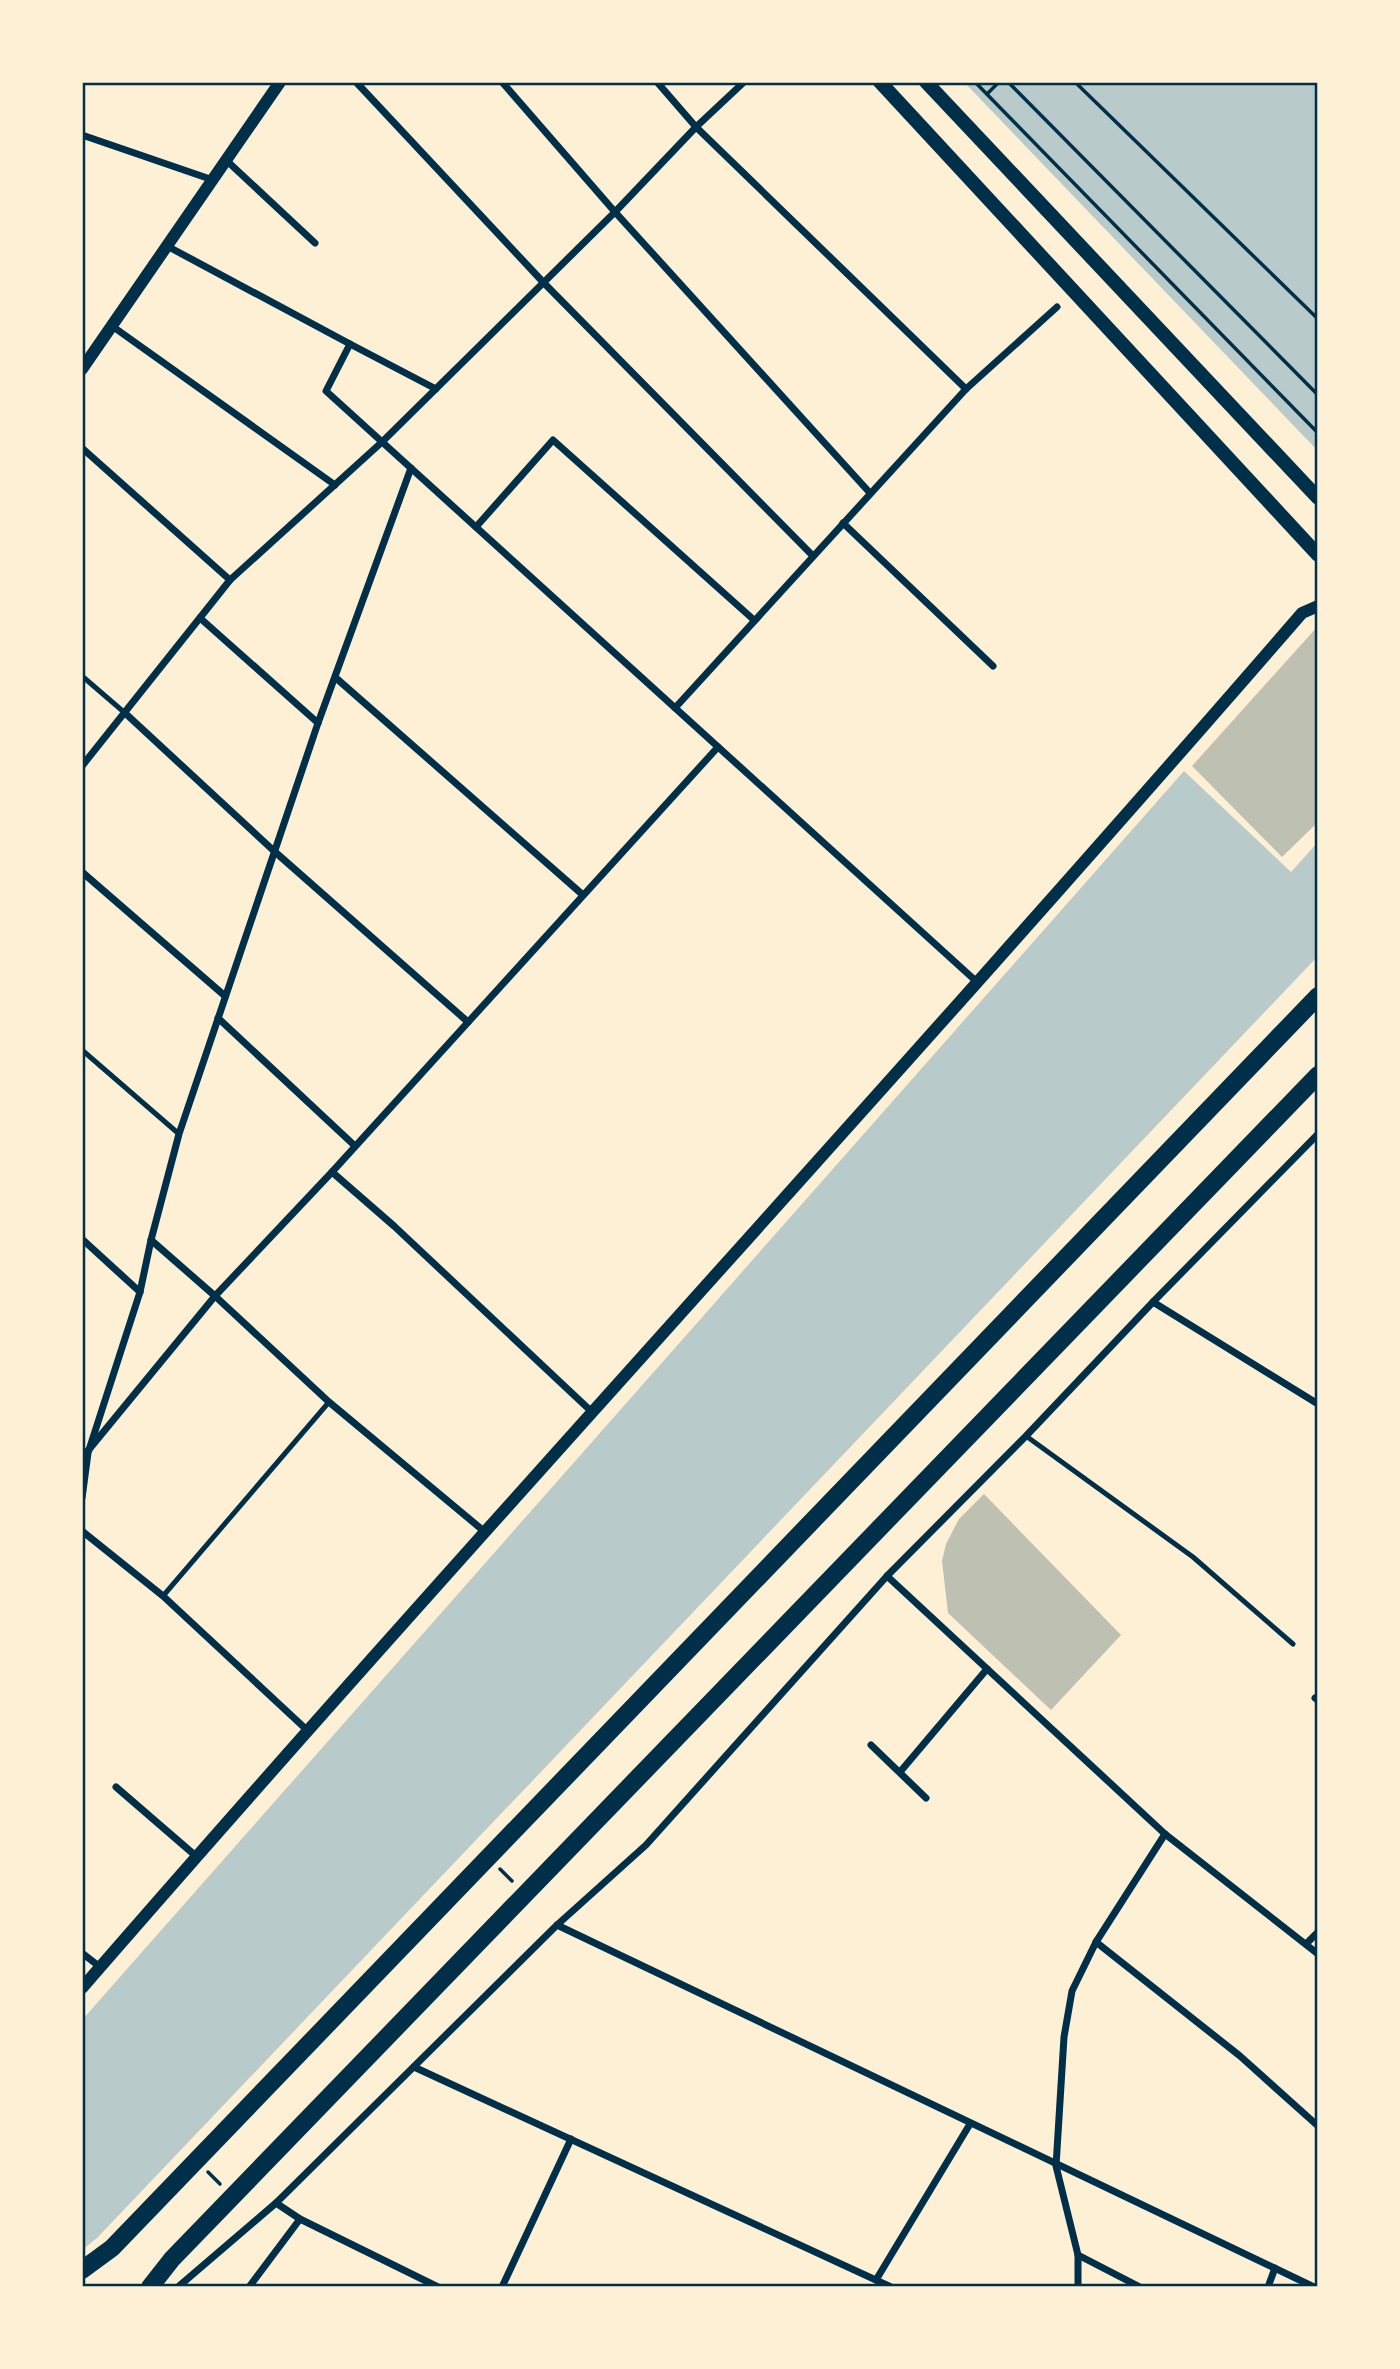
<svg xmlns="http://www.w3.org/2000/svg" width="1400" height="2369" font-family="Lato,sans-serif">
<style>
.green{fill:#b9caca}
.building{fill:#bec0b2}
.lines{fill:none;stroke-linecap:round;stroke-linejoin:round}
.path{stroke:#003049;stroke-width:3.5}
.service{stroke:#003049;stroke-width:5}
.minor{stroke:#003049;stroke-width:7}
.tertiary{stroke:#003049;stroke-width:12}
.secondary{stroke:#003049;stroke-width:14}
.primary{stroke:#003049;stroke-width:18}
.neatline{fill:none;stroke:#003049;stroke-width:2.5}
</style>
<rect width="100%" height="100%" fill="#fdf0d5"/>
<!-- green -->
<g class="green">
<path d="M 964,82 L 1318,82 L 1318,451 Z"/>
<path d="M 1184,771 L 1291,872 L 1318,842 L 1318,956 L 97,2238 L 82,2250 L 82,2020 Z"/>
</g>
<!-- building -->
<g class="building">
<path d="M 1318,626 L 1318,822 L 1282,857 L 1192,766 Z"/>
<path d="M 984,1494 L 1121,1635 L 1051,1710 L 948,1613 L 942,1561 L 946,1544 L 959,1519 Z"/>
</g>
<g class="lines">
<!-- path -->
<g class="path">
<path d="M 975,82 L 1318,433"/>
<path d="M 1008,82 L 1318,395"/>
<path d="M 1075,82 L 1318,319"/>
<path d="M 987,94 L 999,82"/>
<path d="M 500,1869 L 512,1881"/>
<path d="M 208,2172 L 220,2184"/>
</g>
<!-- service -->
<g class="service">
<path d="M 82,676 L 125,713"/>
<path d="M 82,1050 L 179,1134"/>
<path d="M 1026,1436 L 1193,1557 L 1293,1644"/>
<path d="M 163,1596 L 329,1402"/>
</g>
<!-- minor -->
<g class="minor">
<path d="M 356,82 L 543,282 L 813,556"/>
<path d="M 502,82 L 615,212 L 870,493"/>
<path d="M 657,82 L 696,127 L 966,389"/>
<path d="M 82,135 L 213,180"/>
<path d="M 226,160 L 315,243"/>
<path d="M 167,246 L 350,344 L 326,391 L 977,982"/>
<path d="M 112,326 L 335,485"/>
<path d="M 350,344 L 436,389"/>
<path d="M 82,448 L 230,580"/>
<path d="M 843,523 L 993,666"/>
<path d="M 476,527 L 553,440 L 754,620"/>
<path d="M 200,618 L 318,723"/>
<path d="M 336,678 L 583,895"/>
<path d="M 675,708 L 966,389 L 1057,307"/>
<path d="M 125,713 L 274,851 L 468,1022"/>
<path d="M 82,766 L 230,580 L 382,442 L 615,212 L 696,127 L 744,82"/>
<path d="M 82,872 L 225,996"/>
<path d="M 218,1018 L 355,1146"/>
<path d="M 332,1172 L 394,1226 L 592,1412"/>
<path d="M 82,1239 L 140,1292"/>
<path d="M 151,1240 L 215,1296 L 329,1402 L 485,1532"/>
<path d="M 1153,1302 L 1318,1404"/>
<path d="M 82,1458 L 215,1296 L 332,1172 L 718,747"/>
<path d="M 82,1498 L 88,1453 L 140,1292 L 151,1240 L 179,1134 L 318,723 L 411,468"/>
<path d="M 82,1531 L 163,1596 L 308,1731"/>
<path d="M 887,1576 L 1165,1834 L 1318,1954"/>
<path d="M 1315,1698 L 1318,1700"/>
<path d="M 871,1745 L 926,1798"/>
<path d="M 900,1772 L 987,1669"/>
<path d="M 116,1787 L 197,1857"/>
<path d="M 557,1925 L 1314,2287"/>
<path d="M 1096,1942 L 1240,2056 L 1318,2126"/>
<path d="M 1307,1943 L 1318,1932"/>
<path d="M 82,1953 L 100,1967"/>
<path d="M 414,2067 L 891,2287"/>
<path d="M 276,2203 L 300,2219 L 438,2287"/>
<path d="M 1078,2255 L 1140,2287"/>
<path d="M 876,2280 L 970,2124"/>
<path d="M 178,2287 L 276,2203 L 557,1925 L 646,1845 L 887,1576 L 1026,1436 L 1153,1302 L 1318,1134"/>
<path d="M 249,2287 L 300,2219"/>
<path d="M 502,2287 L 571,2139"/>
<path d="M 1078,2287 L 1078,2255 L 1056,2166 L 1064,2037 L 1072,1991 L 1096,1942 L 1165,1834"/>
<path d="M 1268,2287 L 1275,2268"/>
</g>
<!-- tertiary -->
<g class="tertiary">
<path d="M 82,369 L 280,82"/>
<path d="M 82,1988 C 484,1525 901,1076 1302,613 L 1318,606"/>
</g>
<!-- secondary -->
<g class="secondary">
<path d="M 880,82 L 1318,555"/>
<path d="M 926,82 L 1318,498"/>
</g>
<!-- primary -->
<g class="primary">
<path d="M 82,2270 L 112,2248 L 1318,996"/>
<path d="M 150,2287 L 172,2259 L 1318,1075"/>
</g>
</g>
<!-- border -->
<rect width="1400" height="2369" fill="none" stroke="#fdf0d5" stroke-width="168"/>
<rect x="84" y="84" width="1232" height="2201" class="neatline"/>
</svg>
